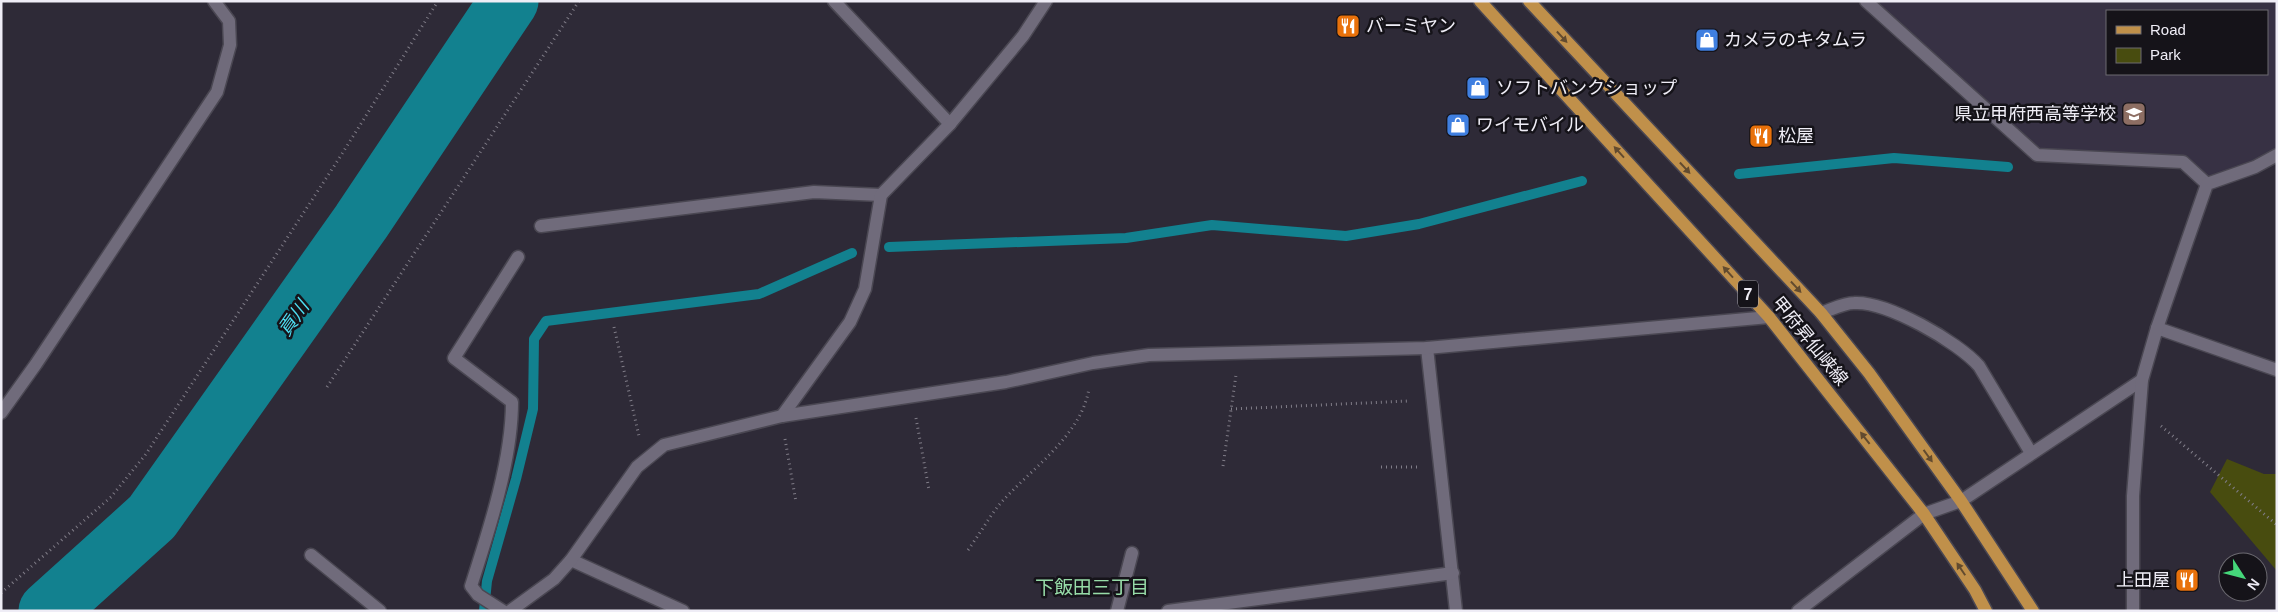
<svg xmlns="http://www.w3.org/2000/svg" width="2278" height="612" font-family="Arial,'Noto Sans JP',sans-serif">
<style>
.built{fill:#373144;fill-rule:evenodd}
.green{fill:#484c0f}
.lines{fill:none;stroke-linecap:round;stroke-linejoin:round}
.stream{stroke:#12818f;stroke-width:10}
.river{stroke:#12818f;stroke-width:59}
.minor-casing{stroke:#4a4752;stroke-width:15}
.major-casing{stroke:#4a4752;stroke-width:15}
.path{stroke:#807d88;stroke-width:3;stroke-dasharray:1 4;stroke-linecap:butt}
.minor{stroke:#706b7b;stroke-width:12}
.major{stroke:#c0904a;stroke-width:12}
.oneway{fill:#624b2f}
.labels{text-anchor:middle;stroke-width:5;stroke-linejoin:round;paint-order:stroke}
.shield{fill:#151319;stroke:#aeacb4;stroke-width:1}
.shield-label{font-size:16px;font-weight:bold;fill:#efedf6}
.poi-label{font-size:18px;fill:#efedf6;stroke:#151319;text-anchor:start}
.street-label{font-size:18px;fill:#efedf6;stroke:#151319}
.water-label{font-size:19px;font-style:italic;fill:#4edcf0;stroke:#151319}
.neighbourhood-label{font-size:19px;fill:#97dca8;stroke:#151319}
</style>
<rect width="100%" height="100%" fill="#2e2a37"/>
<!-- built -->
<path class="built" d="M 1866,1 L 2277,1 L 2277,155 L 2207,184 L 2183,162 L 2037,155 ZM 2107,11 L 2267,11 L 2267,74 L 2107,74 Z"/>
<!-- green -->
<path class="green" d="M 2227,459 L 2264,474 L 2277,474 L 2277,571 L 2210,492 Z"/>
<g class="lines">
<!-- stream -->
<g class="stream">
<path d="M 1739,174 L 1894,158 L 2008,167"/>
<path d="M 889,247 L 1126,238 L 1212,225 L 1346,236 L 1419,224 L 1582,181"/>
<path d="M 484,611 L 487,581 L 516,479 L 533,409 L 534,339 L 546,321 L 759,294 L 852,253"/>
</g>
<!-- river -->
<path class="river" d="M 48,611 L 152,517 L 361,222 L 509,1"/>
<!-- minor casing -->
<g class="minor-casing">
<g id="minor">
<path d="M 834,1 L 950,124"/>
<path d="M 1866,1 L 2037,155 L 2183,162 L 2207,184"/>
<path d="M 541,226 L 814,192 L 881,195"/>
<path d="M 1821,313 C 1831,310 1843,303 1854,303 C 1887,301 1958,342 1979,366 L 2031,453"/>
<path d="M 2157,328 L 2277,370"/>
<path d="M 1427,348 L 1456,611"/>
<path d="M 1,413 L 36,364 L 217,92 L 230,45 L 229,21 L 214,1"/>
<path d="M 782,416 L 850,322 L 865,289 L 881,195 L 950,124 L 1023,36 L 1046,1"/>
<path d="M 311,555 L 380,611"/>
<path d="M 571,560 L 683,611"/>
<path d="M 503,611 L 478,595 L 471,586 C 489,530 512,460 512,402 L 454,358 L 518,257"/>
<path d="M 510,611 L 554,579 L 571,560 L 637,467 L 664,445 L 782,416 L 1006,382 L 1093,363 L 1149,355 L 1427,348 L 1769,317"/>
<path d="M 1117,611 L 1132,553"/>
<path d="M 1168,611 L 1453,573"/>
<path d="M 1798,611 L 1924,514 L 1961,501 L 2142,380"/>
<path d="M 2133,611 L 2133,496 L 2142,380 L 2157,328 L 2207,184 L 2255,167 L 2277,155"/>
</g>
</g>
<!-- major casing -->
<g class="major-casing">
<g id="major">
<path d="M 1480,1 L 1769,317 L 1924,514 L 1975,590 L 1986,611"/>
<path d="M 1529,1 L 1821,313 L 1869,373 L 1961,501 L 2033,611"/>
</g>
</g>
<!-- path -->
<g class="path">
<path d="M 614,327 L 639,436"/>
<path d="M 327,387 L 579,1"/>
<path d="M 1231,409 L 1409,401"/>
<path d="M 916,418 L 929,490"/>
<path d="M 2161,426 L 2277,525"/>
<path d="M 785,439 L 796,502"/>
<path d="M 1223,466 L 1236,375"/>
<path d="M 1381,467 L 1417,467"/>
<path d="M 968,550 C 979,535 988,519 999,505 C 1029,470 1082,436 1089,388"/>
<path d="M 1,593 L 111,497 L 146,454 L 340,157 L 438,1"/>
</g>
<!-- minor -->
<use href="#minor" class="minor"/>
<!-- major -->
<use href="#major" class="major"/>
</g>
<!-- one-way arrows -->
<defs><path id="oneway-solid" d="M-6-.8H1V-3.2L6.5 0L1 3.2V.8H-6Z" transform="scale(1.25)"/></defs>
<g class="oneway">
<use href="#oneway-solid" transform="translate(1562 37) rotate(47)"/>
<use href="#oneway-solid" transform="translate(1619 152) rotate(-132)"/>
<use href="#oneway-solid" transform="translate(1685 168) rotate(47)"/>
<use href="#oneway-solid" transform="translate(1728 272) rotate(-132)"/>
<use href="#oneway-solid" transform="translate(1796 287) rotate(47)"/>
<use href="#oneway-solid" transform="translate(1865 438) rotate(-128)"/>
<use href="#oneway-solid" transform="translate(1928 456) rotate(54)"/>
<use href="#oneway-solid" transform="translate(1961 569) rotate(-124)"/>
</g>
<!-- icons -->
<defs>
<g id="restaurant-square" transform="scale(1.25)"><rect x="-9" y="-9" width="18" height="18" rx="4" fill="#e8710a" stroke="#151319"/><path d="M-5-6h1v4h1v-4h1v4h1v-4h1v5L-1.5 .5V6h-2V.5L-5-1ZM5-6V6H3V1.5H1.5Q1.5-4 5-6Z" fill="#fff"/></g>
<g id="shop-square" transform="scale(1.25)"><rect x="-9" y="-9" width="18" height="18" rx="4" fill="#3f7fe0" stroke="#151319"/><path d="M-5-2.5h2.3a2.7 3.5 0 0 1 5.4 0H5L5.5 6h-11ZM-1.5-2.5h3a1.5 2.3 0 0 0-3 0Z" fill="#fff"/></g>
<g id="school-square" transform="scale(1.25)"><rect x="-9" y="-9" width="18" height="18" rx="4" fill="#8d6e63" stroke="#151319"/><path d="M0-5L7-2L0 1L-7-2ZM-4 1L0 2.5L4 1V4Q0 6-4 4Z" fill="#fff"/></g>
</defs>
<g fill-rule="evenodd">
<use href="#restaurant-square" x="1348" y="26"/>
<use href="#shop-square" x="1707" y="40"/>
<use href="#shop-square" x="1478" y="88"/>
<use href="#school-square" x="2134" y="114"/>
<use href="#shop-square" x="1458" y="125"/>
<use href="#restaurant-square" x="1761" y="136"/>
<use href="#restaurant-square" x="2187" y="580"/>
</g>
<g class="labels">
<!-- shield labels -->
<rect class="shield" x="1738" y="280.5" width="20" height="27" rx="4"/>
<g class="shield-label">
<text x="1748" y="300">7</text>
</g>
<!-- poi labels -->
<g class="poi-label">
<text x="1366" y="32">バーミヤン</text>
<text x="1724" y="46">カメラのキタムラ</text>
<text x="1496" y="94">ソフトバンクショップ</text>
<text x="2116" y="120" text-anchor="end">県立甲府西高等学校</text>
<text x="1476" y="131">ワイモバイル</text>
<text x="1778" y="142">松屋</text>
<text x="2170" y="586" text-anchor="end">上田屋</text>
</g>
<!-- street labels -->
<g class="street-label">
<text transform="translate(1810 341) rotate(51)" y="6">甲府昇仙峡線</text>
</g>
<!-- water labels -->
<g class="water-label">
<text transform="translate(293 318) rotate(-55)" y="7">貢川</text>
</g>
<!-- neighbourhood labels -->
<g class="neighbourhood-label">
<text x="1092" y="594">下飯田三丁目</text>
</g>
</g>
<!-- border -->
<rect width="2278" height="612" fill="none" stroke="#efedf6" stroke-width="5"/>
<!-- legend -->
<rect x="2106" y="10" width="162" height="65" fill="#151319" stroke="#6c6a71"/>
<rect x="2116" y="26" width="25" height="8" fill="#c0904a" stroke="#6c6a71"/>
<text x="2150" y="35" font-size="15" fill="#efedf6">Road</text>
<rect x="2116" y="48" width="25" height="15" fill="#484c0f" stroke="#6c6a71"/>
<text x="2150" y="60" font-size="15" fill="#efedf6">Park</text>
<!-- north arrow -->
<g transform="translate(2243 577) rotate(126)"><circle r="24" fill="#151319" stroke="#6c6a71"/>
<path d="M0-4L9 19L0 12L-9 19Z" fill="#45d77a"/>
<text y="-8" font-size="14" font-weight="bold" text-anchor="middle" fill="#efedf6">N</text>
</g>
</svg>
